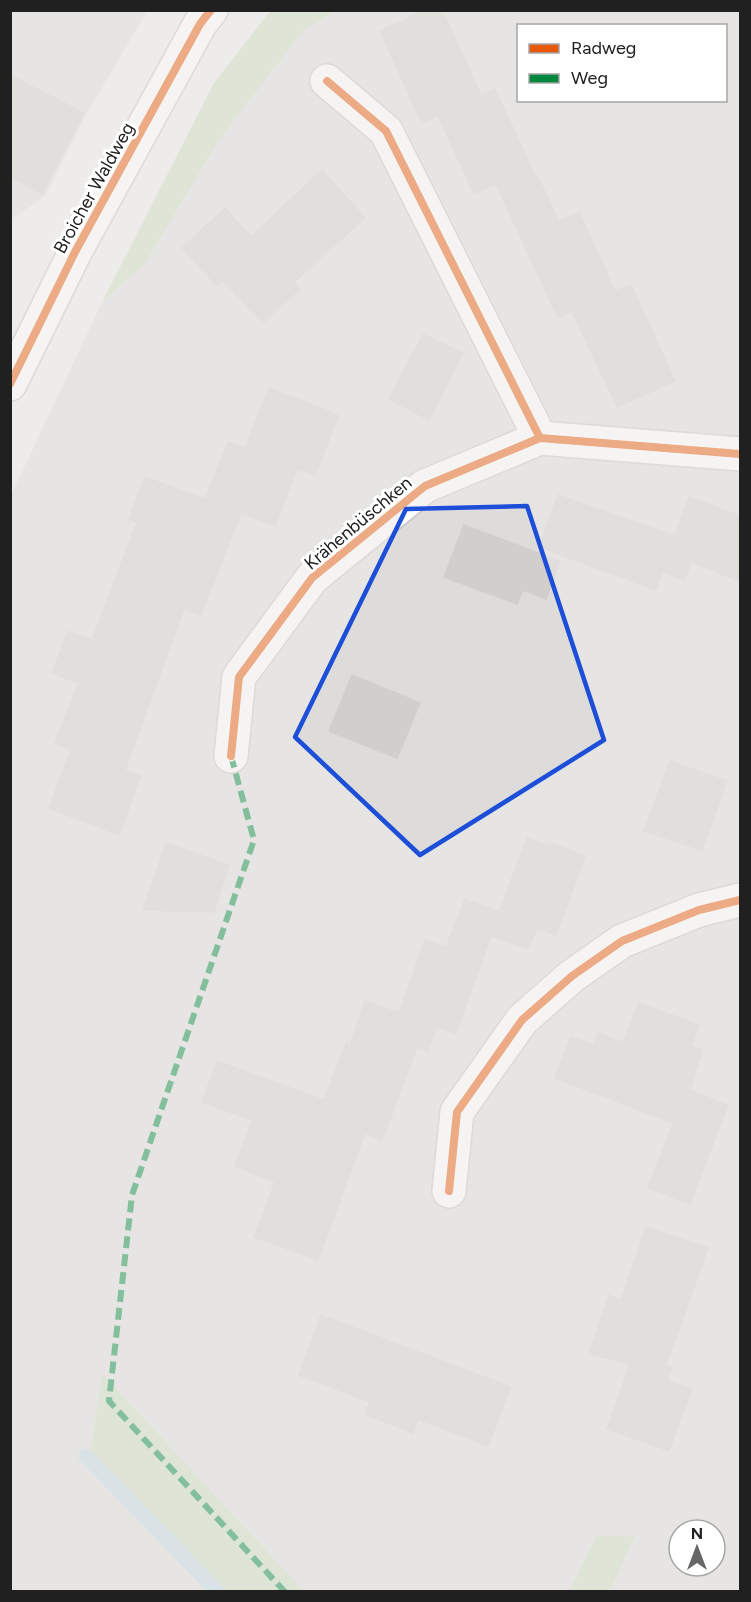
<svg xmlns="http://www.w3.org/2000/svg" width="751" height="1602" font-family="Figtree,sans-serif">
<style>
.residential{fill:#dddcdb;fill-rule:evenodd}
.forest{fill:#cadbc1}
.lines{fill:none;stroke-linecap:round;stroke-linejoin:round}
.stream{stroke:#bfd8e0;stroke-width:15}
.building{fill:#d1cecc;stroke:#d1cecb;stroke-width:1.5}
.street-casing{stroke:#c5c4c4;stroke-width:36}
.street{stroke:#fcfcfc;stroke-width:33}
.quiet{stroke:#00873e;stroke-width:6;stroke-dasharray:12 6;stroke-linecap:butt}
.cycleway-casing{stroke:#fff;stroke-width:11}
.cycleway{stroke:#e8590c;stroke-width:8}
.marked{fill:none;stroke:#1d4ed8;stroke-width:4.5;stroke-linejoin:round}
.labels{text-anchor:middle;stroke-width:6;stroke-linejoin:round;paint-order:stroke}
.street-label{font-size:18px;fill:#202020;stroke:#fff}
</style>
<rect width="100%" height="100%" fill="#eeecea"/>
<!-- residential -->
<g class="residential">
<path d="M 11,11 L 143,11 L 146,13 L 86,115 L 45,197 L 11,219 Z"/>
<path d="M 336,11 L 740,11 L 740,1591 L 610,1591 L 634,1536 L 596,1536 L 569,1591 L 304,1591 L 102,1373 L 90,1454 L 218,1591 L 11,1592 L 11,495 L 102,302 L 145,264 L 219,140 L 302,31 ZM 518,26 L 726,26 L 726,100 L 518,100 ZM 679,1530 L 715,1530 L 715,1566 L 679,1566 Z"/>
</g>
<!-- forest -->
<g class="forest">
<path d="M 270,11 L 336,11 L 302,32 L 219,140 L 145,264 L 102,302 L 214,83 Z"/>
<path d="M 102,1373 L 304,1591 L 218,1591 L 90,1454 Z"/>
<path d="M 596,1536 L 635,1536 L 610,1591 L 569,1591 Z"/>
</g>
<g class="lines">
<!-- stream -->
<path class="stream" d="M 86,1456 L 218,1592"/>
</g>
<!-- building -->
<g class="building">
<path d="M 425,10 L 442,10 L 481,95 L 495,89 L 536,178 L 538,177 L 559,222 L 579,212 L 615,291 L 631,285 L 675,381 L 617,407 L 572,311 L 558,318 L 496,184 L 474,194 L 438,115 L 422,123 L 380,31 Z"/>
<path d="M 10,75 L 84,113 L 42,194 L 10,177 Z"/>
<path d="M 322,170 L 365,218 L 294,282 L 300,289 L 263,323 L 223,281 L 217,286 L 182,248 L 225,208 L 251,236 Z"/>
<path d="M 423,334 L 463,353 L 429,420 L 389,399 Z"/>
<path d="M 269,388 L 339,415 L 315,475 L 297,469 L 275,526 L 241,513 L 201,615 L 184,609 L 125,770 L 141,776 L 119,835 L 49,808 L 71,749 L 55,743 L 78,683 L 52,673 L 68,631 L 92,640 L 137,522 L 129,519 L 145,477 L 205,499 L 228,442 L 245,448 Z"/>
<path d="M 558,495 L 675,536 L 689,497 L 741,516 L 741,582 L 691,562 L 685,580 L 662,572 L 656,590 L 539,547 Z"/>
<path d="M 464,525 L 560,561 L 546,599 L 523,590 L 517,604 L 444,577 Z"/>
<path d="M 352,675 L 420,703 L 397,758 L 329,731 Z"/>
<path d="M 670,761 L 727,781 L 702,850 L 644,831 Z"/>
<path d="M 527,838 L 549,846 L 550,843 L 585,856 L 556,935 L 537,928 L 528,949 L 491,936 L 456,1033 L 436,1027 L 428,1051 L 417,1047 L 382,1141 L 365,1133 L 318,1260 L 254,1237 L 275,1182 L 235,1166 L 252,1120 L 202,1102 L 217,1061 L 324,1100 L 346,1043 L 350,1045 L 365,1001 L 399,1013 L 425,940 L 446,947 L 465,899 L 499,912 Z"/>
<path d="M 166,843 L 229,865 L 214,912 L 143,910 Z"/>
<path d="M 639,1003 L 699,1025 L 691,1046 L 702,1050 L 690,1090 L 728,1105 L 690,1204 L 648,1188 L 673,1123 L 555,1078 L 571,1037 L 594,1045 L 598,1033 L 623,1043 Z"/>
<path d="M 646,1227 L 708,1248 L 666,1366 L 672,1368 L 667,1380 L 692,1389 L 669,1451 L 607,1429 L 630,1364 L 589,1354 L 609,1295 L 621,1300 Z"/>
<path d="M 321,1315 L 511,1387 L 488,1446 L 418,1419 L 413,1433 L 365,1414 L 370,1402 L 299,1375 Z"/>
</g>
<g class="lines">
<!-- street casing -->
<g class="street-casing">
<g id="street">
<path d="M 327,81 L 386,131 L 540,438"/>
<path d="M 10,384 L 75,252 L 200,24 L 211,10"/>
<path d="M 231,756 L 239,677 L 312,578 L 425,486 L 540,438 L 740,454"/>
<path d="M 449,1191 L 457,1112 L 522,1020 L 572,976 L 622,941 L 699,910 L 740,900"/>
</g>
</g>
<!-- street -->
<use href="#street" class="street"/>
<!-- quiet -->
<path class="quiet" d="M 231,756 L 254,840 L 132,1195 L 109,1401 L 285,1592"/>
<!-- cycleway casing -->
<g class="cycleway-casing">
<g id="cycleway">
<path d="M 327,81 L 386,131 L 540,438"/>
<path d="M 10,384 L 75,252 L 200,24 L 211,10"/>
<path d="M 231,756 L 239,677 L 312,578 L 425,486 L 540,438 L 740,454"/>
<path d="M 449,1191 L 457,1112 L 522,1020 L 572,976 L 622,941 L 699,910 L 740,900"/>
</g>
</g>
<!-- cycleway -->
<use href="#cycleway" class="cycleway"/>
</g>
<!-- marked area -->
<path d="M0 0H751V1602H0ZM 527,506 L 604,740 L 420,855 L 295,737 L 406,509 Z" fill="#eeecea" fill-opacity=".55" fill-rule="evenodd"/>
<path class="marked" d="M 527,506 L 604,740 L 420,855 L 295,737 L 406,509 Z"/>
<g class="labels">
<!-- street labels -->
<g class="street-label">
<text transform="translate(94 188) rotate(-61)" y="6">Broicher Waldweg</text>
<text transform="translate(358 523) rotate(-40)" y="6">Krähenbüschken</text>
</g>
</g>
<!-- border -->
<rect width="751" height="1602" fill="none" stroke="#202020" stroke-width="24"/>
<!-- legend -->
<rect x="517" y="24" width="210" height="78" fill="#ffffff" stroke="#a6a6a6" stroke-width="1.5"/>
<rect x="529" y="44" width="30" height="9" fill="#e8590c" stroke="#a6a6a6" stroke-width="1.5"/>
<text x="571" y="54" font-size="18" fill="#202020">Radweg</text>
<rect x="529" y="74" width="30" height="9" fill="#00873e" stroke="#a6a6a6" stroke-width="1.5"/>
<text x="571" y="84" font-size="18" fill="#202020">Weg</text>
<!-- north arrow -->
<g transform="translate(697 1548)"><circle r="28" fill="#ffffff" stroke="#a6a6a6" stroke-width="1.5"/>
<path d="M0-4.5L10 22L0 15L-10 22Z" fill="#686767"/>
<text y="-9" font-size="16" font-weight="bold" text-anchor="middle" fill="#202020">N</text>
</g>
</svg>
